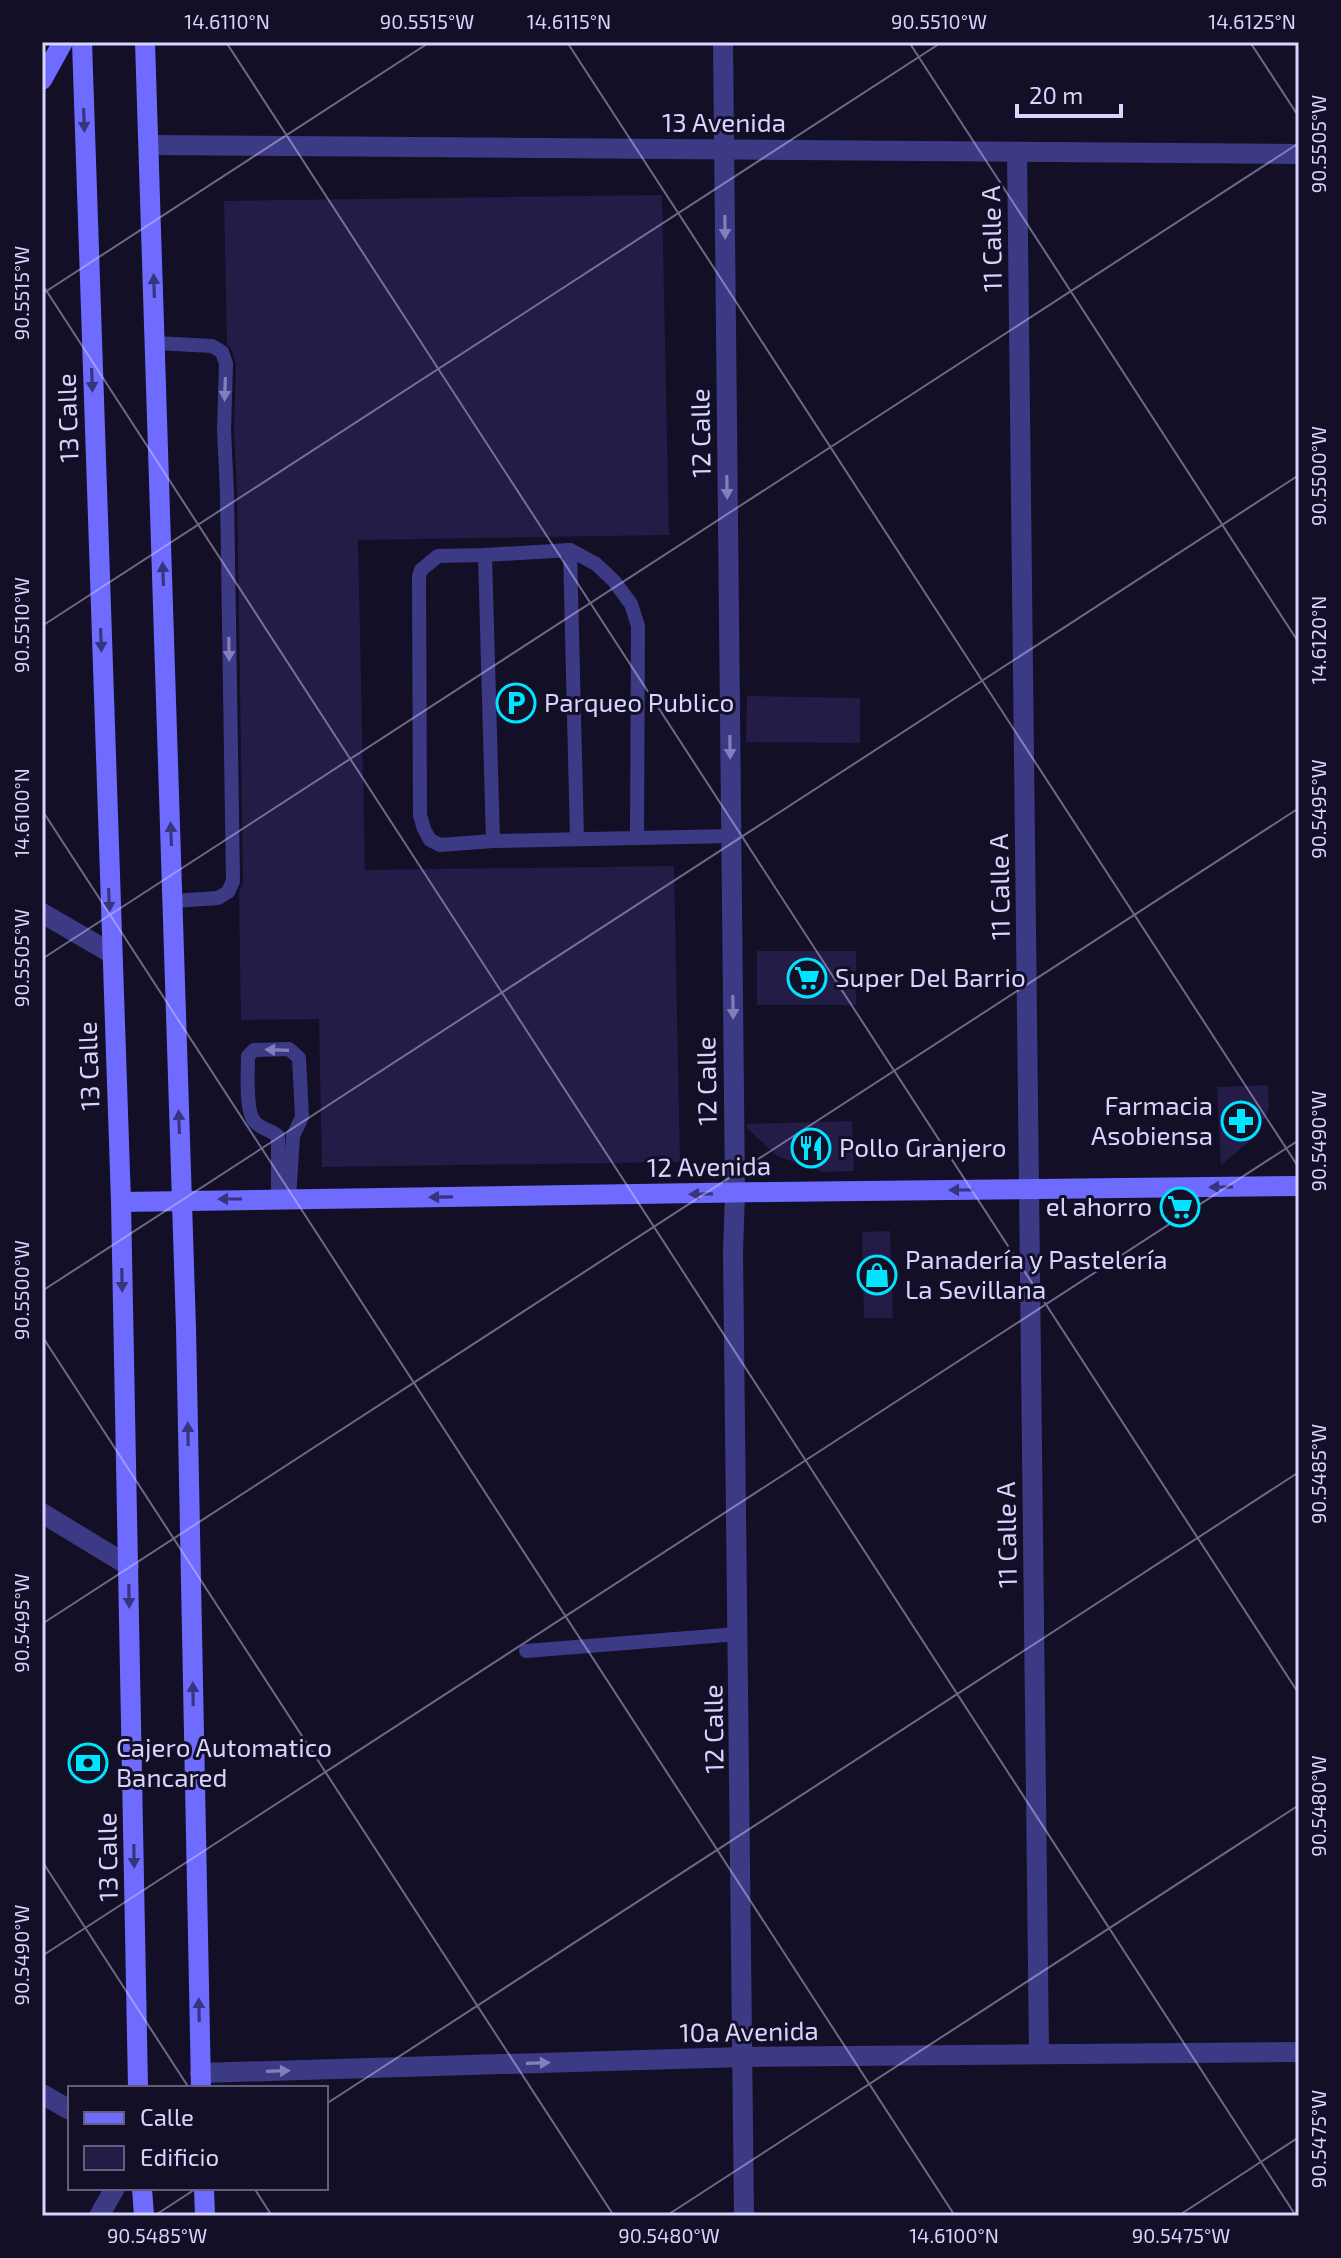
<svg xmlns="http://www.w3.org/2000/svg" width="1341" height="2258" font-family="'Exo 2',sans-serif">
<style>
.building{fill:#241b47}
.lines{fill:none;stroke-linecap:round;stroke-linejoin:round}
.lane{stroke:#3d3a85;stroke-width:14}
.street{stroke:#3d3a85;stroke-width:20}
.secondary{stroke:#6f6bff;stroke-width:20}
.oneway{fill:#38347d}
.oneway2{fill:#837fbc}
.ticks{fill:none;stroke:#d9d4ff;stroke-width:2;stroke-opacity:0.45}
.labels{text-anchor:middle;stroke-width:6;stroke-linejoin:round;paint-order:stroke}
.street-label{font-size:26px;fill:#d9d4ff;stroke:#130f26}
.poi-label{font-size:26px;fill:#d9d4ff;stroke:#130f26;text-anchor:start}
.neatline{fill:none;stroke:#d9d4ff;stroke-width:3}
.ticks-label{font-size:20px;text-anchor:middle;fill:#d9d4ff}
</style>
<rect width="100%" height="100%" fill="#130f26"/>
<!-- building -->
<g class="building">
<path d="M 662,195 L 669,535 L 358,540 L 365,870 L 674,866 L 680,1162 L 322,1167 L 319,1019 L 241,1020 L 239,893 L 243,881 L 237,494 L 234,430 L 236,364 L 231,349 L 227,344 L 224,201 Z"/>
<path d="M 747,696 L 860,698 L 860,743 L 746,742 Z"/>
<rect x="757" y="951" width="99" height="54"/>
<path d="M 1268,1085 L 1269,1108 L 1258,1134 L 1221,1165 L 1217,1087 Z"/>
<path d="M 852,1121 L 854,1171 L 823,1172 L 777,1156 L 747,1128 L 747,1124 Z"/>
<path d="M 890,1231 L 893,1318 L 864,1318 L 862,1232 Z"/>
</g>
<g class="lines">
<!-- lane -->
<g class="lane">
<path d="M 155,343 L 212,346 L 222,352 L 226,364 L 224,430 L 227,494 L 233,881 L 228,892 L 218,898 L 173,901"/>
<path d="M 570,550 L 577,839"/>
<path d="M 485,555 L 493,841"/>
<path d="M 637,838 L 638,626 L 631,604 L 614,581 L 596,564 L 570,550 L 485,555 L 438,556 L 421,570 L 419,577 L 420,815 L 424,829 L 430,840 L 440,845 L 493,841 L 731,836"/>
<path d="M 278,1199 L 278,1136 C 271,1130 261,1129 255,1122 C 245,1112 248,1071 248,1056 L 254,1050 L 289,1049 L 299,1058 L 302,1117 L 293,1136 L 289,1199"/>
<path d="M 526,1651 L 738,1634"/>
</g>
<!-- street -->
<g class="street">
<path d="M 723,42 L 735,1193 L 733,1252 L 744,2216"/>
<path d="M 149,145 L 1299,154"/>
<path d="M 1017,152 L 1039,2054"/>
<path d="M 42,913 L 111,953"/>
<path d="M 42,1513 L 129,1566"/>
<path d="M 200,2073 L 743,2057 L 1299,2052"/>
<path d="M 42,2094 L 70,2110"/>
<path d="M 99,2216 L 115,2188"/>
</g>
<!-- secondary -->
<g class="secondary">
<path d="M 82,42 L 121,1202 L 138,2088"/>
<path d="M 145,42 L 186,1328 L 201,2088"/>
<path d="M 42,80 L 63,42"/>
<path d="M 121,1202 L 772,1192 L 1299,1186"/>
<path d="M 142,2188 L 144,2216"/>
<path d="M 204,2188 L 205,2216"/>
</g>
</g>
<!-- one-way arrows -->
<defs><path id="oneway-solid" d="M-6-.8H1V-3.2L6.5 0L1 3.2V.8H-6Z" transform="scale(2)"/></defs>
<g class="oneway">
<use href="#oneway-solid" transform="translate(84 120) rotate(88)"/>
<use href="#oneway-solid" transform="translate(154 286) rotate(-92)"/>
<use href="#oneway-solid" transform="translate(92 380) rotate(88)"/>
<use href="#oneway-solid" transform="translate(163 574) rotate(-92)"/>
<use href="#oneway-solid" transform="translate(101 640) rotate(88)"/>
<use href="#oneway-solid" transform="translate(171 834) rotate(-92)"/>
<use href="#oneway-solid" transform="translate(109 900) rotate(88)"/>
<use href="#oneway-solid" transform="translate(179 1122) rotate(-92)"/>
<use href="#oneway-solid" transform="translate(1221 1187) rotate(179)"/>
<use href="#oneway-solid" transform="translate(961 1190) rotate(180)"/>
<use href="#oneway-solid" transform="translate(701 1194) rotate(179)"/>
<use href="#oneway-solid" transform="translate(441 1197) rotate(179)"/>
<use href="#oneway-solid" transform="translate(230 1199) rotate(180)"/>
<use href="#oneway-solid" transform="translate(122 1280) rotate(89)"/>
<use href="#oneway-solid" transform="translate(188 1434) rotate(-91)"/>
<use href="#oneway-solid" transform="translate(129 1596) rotate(89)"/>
<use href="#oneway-solid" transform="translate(193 1694) rotate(-91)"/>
<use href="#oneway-solid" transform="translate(134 1856) rotate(89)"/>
<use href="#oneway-solid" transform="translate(199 2010) rotate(-91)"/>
</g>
<g class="oneway2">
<use href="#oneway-solid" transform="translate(725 227) rotate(89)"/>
<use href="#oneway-solid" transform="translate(225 389) rotate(92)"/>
<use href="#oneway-solid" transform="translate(727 487) rotate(89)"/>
<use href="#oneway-solid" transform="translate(229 649) rotate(89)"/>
<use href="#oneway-solid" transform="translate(730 747) rotate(89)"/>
<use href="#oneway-solid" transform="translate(733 1007) rotate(89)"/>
<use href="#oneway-solid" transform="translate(277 1050) rotate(-178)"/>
<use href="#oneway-solid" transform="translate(538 2063) rotate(-2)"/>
<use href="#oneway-solid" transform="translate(278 2071) rotate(-2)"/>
</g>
<!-- ticks -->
<path class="ticks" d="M 226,42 L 1299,1694M 567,42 L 1299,1168M 909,42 L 1299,643M 1250,42 L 1299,117M 42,284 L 1296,2216M 42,294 L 430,42M 42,626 L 942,42M 42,810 L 955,2216M 42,959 L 1299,143M 42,1291 L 1299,475M 42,1336 L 614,2216M 42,1624 L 1299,808M 42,1861 L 189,2088M 42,1956 L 1299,1140M 326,2104 L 1299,1472M 254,2188 L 272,2216M 154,2216 L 197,2188M 666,2216 L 1299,1805M 1178,2216 L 1299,2137"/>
<!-- icons -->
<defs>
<g id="parking-ring" transform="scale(2)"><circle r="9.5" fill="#130f26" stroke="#00e5ff" stroke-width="1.5"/><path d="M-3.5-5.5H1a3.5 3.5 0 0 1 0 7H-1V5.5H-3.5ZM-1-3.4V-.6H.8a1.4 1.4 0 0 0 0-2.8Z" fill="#00e5ff"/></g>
<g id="supermarket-ring" transform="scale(2)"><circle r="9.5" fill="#130f26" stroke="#00e5ff" stroke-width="1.5"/><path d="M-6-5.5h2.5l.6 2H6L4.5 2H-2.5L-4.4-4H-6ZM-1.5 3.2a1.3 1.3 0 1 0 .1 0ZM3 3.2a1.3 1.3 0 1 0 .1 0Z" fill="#00e5ff"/></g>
<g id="pharmacy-ring" transform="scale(2)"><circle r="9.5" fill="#130f26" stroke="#00e5ff" stroke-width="1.5"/><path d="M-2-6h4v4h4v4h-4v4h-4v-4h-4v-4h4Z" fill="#00e5ff"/></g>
<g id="restaurant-ring" transform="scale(2)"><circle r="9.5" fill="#130f26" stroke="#00e5ff" stroke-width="1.5"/><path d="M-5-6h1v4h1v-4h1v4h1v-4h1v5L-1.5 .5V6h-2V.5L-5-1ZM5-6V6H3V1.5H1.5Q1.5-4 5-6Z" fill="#00e5ff"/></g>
<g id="shop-ring" transform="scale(2)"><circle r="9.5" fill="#130f26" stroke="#00e5ff" stroke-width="1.5"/><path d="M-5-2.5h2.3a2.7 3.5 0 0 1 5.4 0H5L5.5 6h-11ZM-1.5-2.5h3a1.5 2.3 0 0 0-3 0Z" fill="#00e5ff"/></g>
<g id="bank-ring" transform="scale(2)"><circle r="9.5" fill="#130f26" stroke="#00e5ff" stroke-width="1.5"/><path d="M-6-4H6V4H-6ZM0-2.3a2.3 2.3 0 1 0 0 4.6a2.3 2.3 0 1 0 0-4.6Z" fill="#00e5ff"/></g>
</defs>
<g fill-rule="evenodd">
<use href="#parking-ring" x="516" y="703"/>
<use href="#supermarket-ring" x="807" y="978"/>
<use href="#pharmacy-ring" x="1241" y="1121"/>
<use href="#restaurant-ring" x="811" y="1148"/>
<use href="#supermarket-ring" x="1180" y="1207"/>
<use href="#shop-ring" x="877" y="1275"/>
<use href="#bank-ring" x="88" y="1763"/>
</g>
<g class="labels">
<!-- street labels -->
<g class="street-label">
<text x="724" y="132">13 Avenida</text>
<text transform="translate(992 239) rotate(-91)" y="9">11 Calle A</text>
<text transform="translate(68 418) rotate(-92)" y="9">13 Calle</text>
<text transform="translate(701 433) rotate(-91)" y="9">12 Calle</text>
<text transform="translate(1000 887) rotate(-91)" y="9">11 Calle A</text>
<text transform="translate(89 1066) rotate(-92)" y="9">13 Calle</text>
<text transform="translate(707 1081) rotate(-91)" y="9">12 Calle</text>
<text transform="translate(709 1167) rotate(-1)" y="9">12 Avenida</text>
<text transform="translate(1007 1535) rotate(-91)" y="9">11 Calle A</text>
<text transform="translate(714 1729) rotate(-91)" y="9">12 Calle</text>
<text transform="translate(108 1857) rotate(-91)" y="9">13 Calle</text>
<text transform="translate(749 2032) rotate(-1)" y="9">10a Avenida</text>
</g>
<!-- poi labels -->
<g class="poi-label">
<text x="544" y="712">Parqueo Publico</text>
<text x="835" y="987">Super Del Barrio</text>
<text x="1213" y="1115" text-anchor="end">Farmacia<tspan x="1213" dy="30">Asobiensa</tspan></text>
<text x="839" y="1157">Pollo Granjero</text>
<text x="1152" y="1216" text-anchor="end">el ahorro</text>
<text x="905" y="1269">Panadería y Pastelería<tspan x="905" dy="30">La Sevillana</tspan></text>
<text x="116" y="1757">Cajero Automatico<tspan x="116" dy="30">Bancared</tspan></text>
</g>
</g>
<!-- border -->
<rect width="1341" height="2258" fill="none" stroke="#130f26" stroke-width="88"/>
<!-- legend -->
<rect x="68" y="2086" width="260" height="104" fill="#130f26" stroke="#625e7d" stroke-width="2"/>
<rect x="84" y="2112" width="40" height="12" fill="#6f6bff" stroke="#625e7d" stroke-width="2"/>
<text x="140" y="2126" font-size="24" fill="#d9d4ff">Calle</text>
<rect x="84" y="2146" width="40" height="24" fill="#241b47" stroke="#625e7d" stroke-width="2"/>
<text x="140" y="2166" font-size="24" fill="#d9d4ff">Edificio</text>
<!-- scale -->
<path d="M1017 104v12h104v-12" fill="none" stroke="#d9d4ff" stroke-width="4"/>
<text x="1029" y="104" font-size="24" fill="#d9d4ff" stroke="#130f26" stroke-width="6" paint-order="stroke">20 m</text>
<rect x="44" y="44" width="1253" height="2170" class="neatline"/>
<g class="ticks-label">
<text x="227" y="29">14.6110°N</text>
<text x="427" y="29">90.5515°W</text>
<text x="569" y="29">14.6115°N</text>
<text x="939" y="29">90.5510°W</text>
<text x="1252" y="29">14.6125°N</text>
<text transform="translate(1319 144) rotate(-90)" y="7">90.5505°W</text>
<text transform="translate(22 293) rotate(-90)" y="7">90.5515°W</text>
<text transform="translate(1319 476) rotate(-90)" y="7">90.5500°W</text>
<text transform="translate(22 625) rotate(-90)" y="7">90.5510°W</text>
<text transform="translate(1319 640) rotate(-90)" y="7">14.6120°N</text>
<text transform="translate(1319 809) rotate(-90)" y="7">90.5495°W</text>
<text transform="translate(22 813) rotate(-90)" y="7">14.6100°N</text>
<text transform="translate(22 958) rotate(-90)" y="7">90.5505°W</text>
<text transform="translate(1319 1141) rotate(-90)" y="7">90.5490°W</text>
<text transform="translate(22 1290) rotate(-90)" y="7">90.5500°W</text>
<text transform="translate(1319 1474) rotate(-90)" y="7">90.5485°W</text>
<text transform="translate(22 1623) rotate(-90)" y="7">90.5495°W</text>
<text transform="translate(1319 1806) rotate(-90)" y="7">90.5480°W</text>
<text transform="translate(22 1955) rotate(-90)" y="7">90.5490°W</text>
<text transform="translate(1319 2139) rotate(-90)" y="7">90.5475°W</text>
<text x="157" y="2243">90.5485°W</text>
<text x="669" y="2243">90.5480°W</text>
<text x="954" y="2243">14.6100°N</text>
<text x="1181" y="2243">90.5475°W</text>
</g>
</svg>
